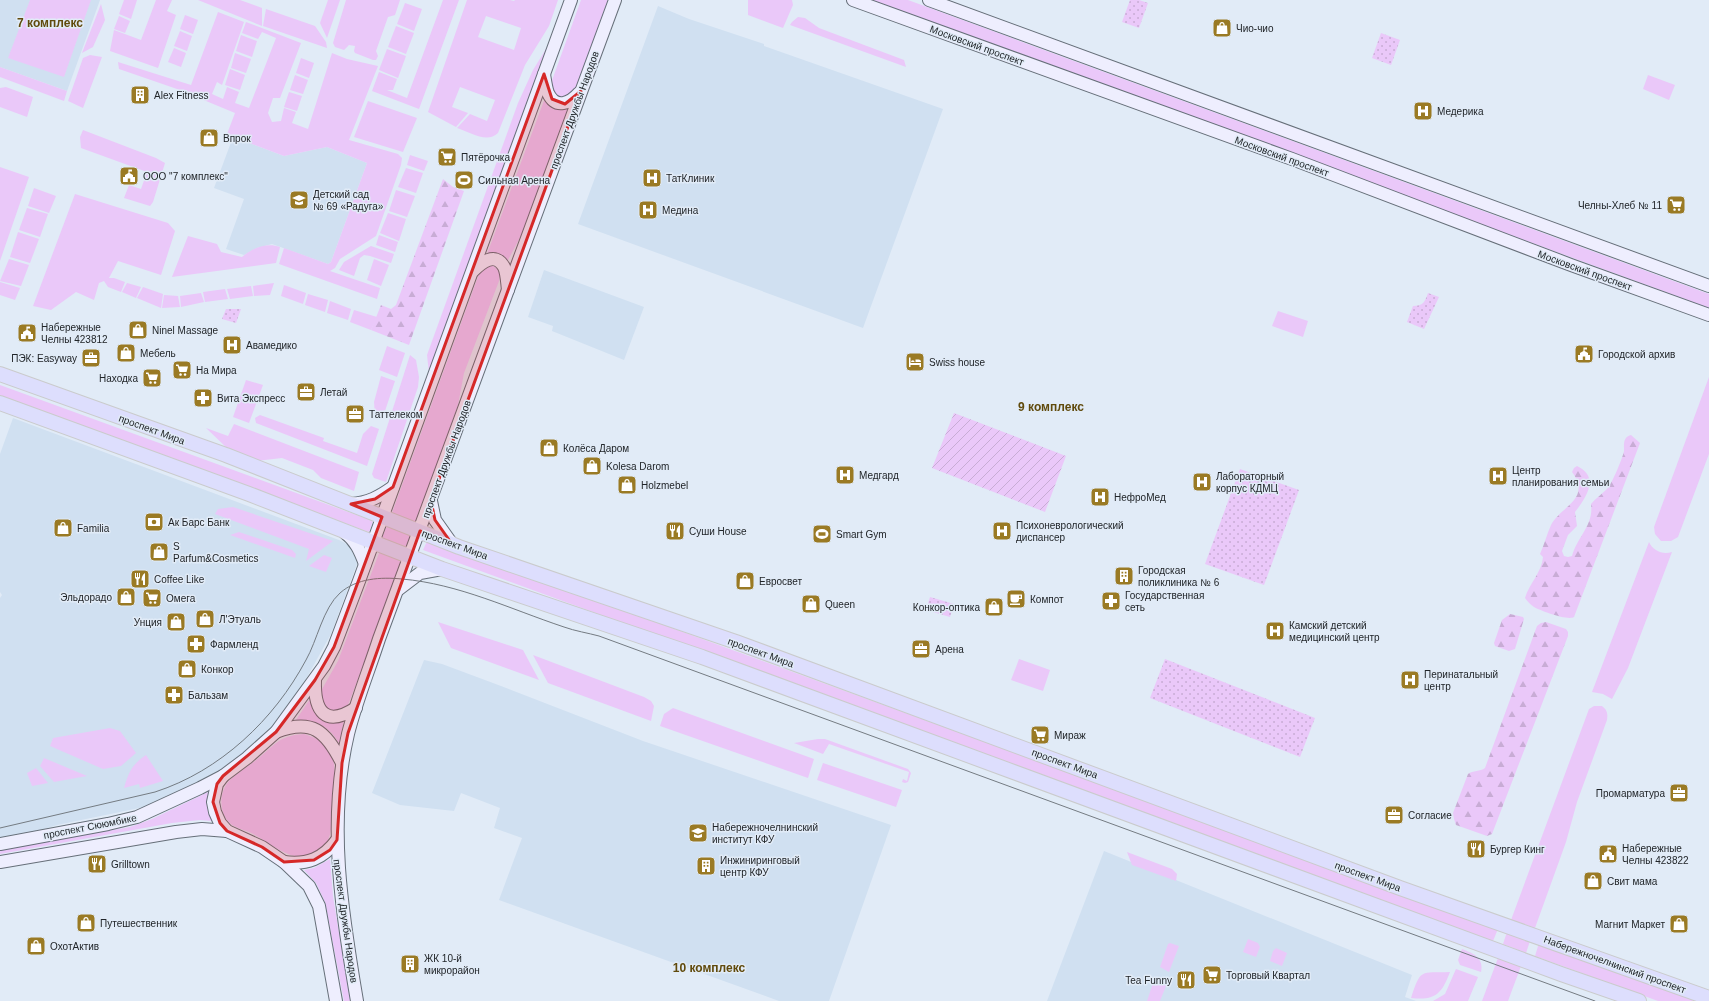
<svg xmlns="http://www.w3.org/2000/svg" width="1709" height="1001" font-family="Arial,sans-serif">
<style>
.built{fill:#d0e0f1}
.grass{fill:#eac8f9;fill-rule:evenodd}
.forest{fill:url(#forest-firs)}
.park{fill:url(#park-dots)}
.garden{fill:url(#garden-furrows)}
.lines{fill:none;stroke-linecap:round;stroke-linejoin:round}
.secondary-casing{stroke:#666f79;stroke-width:14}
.primary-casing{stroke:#cacbcc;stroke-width:16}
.secondary{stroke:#eeeefe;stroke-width:12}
.primary{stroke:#dddefd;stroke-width:14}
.tram{stroke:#747b82;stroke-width:1}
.marked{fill:#d62828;fill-opacity:0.2;stroke:#d62828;stroke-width:3;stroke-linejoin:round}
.labels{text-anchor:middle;stroke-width:3;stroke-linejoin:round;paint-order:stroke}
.poi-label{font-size:10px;fill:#212529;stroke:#e1ebf7;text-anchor:start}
.street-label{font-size:10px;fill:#212529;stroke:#e1ebf7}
.quarter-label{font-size:12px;font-weight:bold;fill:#604a0c;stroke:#e1ebf7}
</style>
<defs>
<pattern id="forest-firs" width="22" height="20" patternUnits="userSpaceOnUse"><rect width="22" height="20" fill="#eac8f9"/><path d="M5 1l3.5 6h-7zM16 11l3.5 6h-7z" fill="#c8acd5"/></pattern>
<pattern id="park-dots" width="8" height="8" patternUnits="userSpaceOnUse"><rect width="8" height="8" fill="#eac8f9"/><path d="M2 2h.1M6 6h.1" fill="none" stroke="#c8acd5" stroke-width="1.8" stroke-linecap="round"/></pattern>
<pattern id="garden-furrows" width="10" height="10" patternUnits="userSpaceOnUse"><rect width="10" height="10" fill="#eac8f9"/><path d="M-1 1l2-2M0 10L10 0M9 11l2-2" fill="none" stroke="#c8acd5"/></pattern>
</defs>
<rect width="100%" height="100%" fill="#e1ebf7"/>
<!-- built -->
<g class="built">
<path d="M 0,0 L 100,0 L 67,91 L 0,67 Z"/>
<path d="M 658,6 L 689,19 L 764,44 L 764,46 L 943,109 L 863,328 L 578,224 Z"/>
<path d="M 233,137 L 284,156 L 327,147 L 367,163 L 331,262 L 328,264 L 272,244 L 257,248 L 244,255 L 226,249 L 244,199 L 214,188 Z"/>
<path d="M 544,270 L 644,307 L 624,360 L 552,331 L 553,326 L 528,317 Z"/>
<path d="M 13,418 L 339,540 L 349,545 L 353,551 L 356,556 L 357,564 L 331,634 L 301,688 L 275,723 L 257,742 L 234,761 L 205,780 L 154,805 L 57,825 L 32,833 L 0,838 L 0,598 L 2,595 L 0,592 L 0,454 Z"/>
<path d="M 424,660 L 442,664 L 501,686 L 643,741 L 891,825 L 829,1001 L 779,1001 L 499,900 L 522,838 L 494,828 L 500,808 L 461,793 L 454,811 L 400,805 L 372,793 Z"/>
<path d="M 1104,851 L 1412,975 L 1405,997 L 1416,1001 L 1047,1001 Z"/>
</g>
<!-- grass -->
<g class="grass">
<path d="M 30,0 L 91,0 L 64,77 L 8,58 Z"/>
<path d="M 124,0 L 137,0 L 131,19 L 119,14 Z"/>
<path d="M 156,0 L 172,0 L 167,11 L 176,15 L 158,68 L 110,51 L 114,30 L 141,40 Z"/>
<path d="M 198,0 L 240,0 L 262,8 L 262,26 Z"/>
<path d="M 328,0 L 340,0 L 327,38 L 320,23 Z"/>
<path d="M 346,0 L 400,0 L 395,15 L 388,17 L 376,51 L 378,56 L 376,60 L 373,60 L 355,53 L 354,51 L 355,46 L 349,45 L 344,50 L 335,47 L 333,43 Z"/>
<path d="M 443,0 L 459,0 L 419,109 L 372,91 L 379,72 L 397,79 L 393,90 L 387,90 L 407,98 Z"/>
<path d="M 467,0 L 510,0 L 514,1 L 515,0 L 558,0 L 549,26 L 525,65 L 498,133 C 487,144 470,132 457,128 L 470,114 L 487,121 L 495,100 L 460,87 L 452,107 L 468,113 L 456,127 L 428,112 ZM 486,16 L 521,28 L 514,50 L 478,37 Z"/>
<path d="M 581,0 L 608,0 L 575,93 L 573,96 L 557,99 L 550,86 Z"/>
<path d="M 748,0 L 792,0 L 793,5 L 783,28 L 748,15 Z"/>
<path d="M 871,0 L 908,0 L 1709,294 L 1709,308 Z"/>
<path d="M 405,3 L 422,9 L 414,31 L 397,24 Z"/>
<path d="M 101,4 L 105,20 L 93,47 L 82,53 Z"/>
<path d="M 266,9 L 315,26 L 326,42 L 327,48 L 263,26 Z"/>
<path d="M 218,12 L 244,22 L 222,85 L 217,82 L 212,94 L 223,99 L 227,87 L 239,92 L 235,103 L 249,108 L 276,38 L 262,32 L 258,39 L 242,33 L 246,22 L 301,43 L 280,98 L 273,98 L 268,113 L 272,122 L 281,121 L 284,108 L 296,112 L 292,123 L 308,129 L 332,53 L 347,59 L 378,66 L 349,140 L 398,154 L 402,158 L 401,165 L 376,236 L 340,259 L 335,268 L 330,271 L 380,288 L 377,299 L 279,264 L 284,248 L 328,264 L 331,262 L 367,163 L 327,147 L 284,156 L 233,137 L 227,134 L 235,113 L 177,89 L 119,69 L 118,62 L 191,85 Z"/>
<path d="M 185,15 L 198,20 L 193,34 L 180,29 Z"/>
<path d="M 119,16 L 130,21 L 125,33 L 114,29 Z"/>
<path d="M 798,17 L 805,18 L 819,28 L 904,60 L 906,67 L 790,25 L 792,22 Z"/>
<path d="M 396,26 L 414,33 L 406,54 L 388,47 Z"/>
<path d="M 180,31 L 192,36 L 187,51 L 174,46 Z"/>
<path d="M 241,35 L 257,41 L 252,57 L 236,51 Z"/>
<path d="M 174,48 L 186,53 L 181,67 L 168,62 Z"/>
<path d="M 387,49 L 406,56 L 398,78 L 379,70 Z"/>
<path d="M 546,49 L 547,57 L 429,373 L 427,355 L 518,103 L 533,70 Z"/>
<path d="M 235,53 L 251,59 L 246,73 L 231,68 Z"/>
<path d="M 90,55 L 102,57 L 83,108 L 68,101 L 83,58 Z"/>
<path d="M 301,58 L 314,63 L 309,78 L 296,73 Z"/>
<path d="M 0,67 L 67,91 L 64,101 L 0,77 Z"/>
<path d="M 230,69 L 245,75 L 240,90 L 225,85 Z"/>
<path d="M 295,75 L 308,80 L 303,94 L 290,90 Z"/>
<path d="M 1648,75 L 1675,85 L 1669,100 L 1643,89 Z"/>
<path d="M 6,87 L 33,97 L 27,117 L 0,107 L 0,88 Z"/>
<path d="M 289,92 L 302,96 L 297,111 L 284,107 Z"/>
<path d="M 545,98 L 570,106 L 524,230 L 507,262 L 495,254 L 487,254 Z"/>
<path d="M 368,101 L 417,118 L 403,152 L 354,137 Z"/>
<path d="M 83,130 L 156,158 L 165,163 L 153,202 L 150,206 L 124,198 L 129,185 L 141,189 L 147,172 L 81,148 L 80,137 Z"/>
<path d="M 410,155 L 428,161 L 424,171 L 407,165 Z"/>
<path d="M 0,167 L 29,177 L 0,261 Z"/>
<path d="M 406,168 L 423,173 L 416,193 L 398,187 Z"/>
<path d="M 34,188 L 56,196 L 49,213 L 28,206 Z"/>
<path d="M 396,190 L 415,196 L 407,217 L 389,211 Z"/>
<path d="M 75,194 L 168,223 L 175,231 L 161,275 L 118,261 L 109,278 L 114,278 L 125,282 L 121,292 L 108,287 L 104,281 L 99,283 L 94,300 L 76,292 L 51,310 L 33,306 Z"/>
<path d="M 27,208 L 48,214 L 40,237 L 19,230 Z"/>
<path d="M 388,213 L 406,219 L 399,241 L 380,233 Z"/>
<path d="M 18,232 L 39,239 L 30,263 L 10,257 Z"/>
<path d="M 379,235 L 398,242 L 395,252 L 376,245 Z"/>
<path d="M 188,236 L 217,244 L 221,252 L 242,257 C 252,248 267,242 280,247 L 276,263 L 172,277 Z"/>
<path d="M 371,246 L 394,254 L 391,263 L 370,256 L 364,255 L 360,258 L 354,276 L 339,270 L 344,262 Z"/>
<path d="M 9,259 L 29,265 L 21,286 L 0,281 Z"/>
<path d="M 374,259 L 389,265 L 381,286 L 367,280 Z"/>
<path d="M 489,265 L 493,266 L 499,270 L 500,275 L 499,281 L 464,373 L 458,405 L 416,523 L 392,513 L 479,274 Z"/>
<path d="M 0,282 L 20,288 L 15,300 L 0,295 Z"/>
<path d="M 127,283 L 141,287 L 136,298 L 122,292 Z"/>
<path d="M 274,283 L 270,295 L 254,296 L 253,286 Z"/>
<path d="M 284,285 L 306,293 L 303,304 L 281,296 Z"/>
<path d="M 251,286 L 253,296 L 230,299 L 227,289 Z"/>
<path d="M 143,287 L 163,294 L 161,308 L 137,298 Z"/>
<path d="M 225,289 L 228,299 L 205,302 L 203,292 Z"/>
<path d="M 201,293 L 204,302 L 181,307 L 180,296 Z"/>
<path d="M 308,294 L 328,300 L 325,312 L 305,305 Z"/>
<path d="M 164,295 L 178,296 L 180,307 L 162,308 Z"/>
<path d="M 330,301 L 351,309 L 348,320 L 327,313 Z"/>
<path d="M 354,310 L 377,317 L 371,330 L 350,322 Z"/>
<path d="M 1278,311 L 1308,321 L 1303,337 L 1272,326 Z"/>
<path d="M 387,346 L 405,353 L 397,377 L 379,370 Z"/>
<path d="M 410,355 L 416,360 L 419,377 L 418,387 L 386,482 L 374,478 L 372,474 Z"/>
<path d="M 381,376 L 395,381 L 383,417 L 375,415 L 374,402 Z"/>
<path d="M 1709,377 L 1709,454 L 1678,537 L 1671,541 L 1661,541 L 1655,534 L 1654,527 Z"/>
<path d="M 246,380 L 263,385 L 249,423 L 233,417 Z"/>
<path d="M 0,385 L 373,521 L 369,532 L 0,396 Z"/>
<path d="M 260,415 L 324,438 L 323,441 L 357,453 L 363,434 L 371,426 L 379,429 L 367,466 L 256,423 L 255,418 Z"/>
<path d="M 234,424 L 359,472 L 354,491 L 321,478 L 313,470 L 282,458 L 256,461 L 228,449 L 206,428 L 228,436 Z"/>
<path d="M 233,507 L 333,541 L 306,561 L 309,549 L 215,514 L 218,509 Z"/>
<path d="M 387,526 L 411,535 L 407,547 L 382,538 Z"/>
<path d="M 239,532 L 292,550 L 296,554 L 295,558 L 230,535 Z"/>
<path d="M 428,539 L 1498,929 L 1493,941 L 423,550 Z"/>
<path d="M 1649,542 C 1653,551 1663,555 1672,552 L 1628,668 L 1612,699 L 1603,694 L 1592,692 Z"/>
<path d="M 381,548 L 405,556 L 348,705 L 340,711 L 330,710 L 322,703 L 321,691 L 338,661 Z"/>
<path d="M 324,555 L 332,558 L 326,572 L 309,566 Z"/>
<path d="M 438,622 L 523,650 L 539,680 L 451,648 Z"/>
<path d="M 533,655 L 644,697 L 651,701 L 654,706 L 651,721 L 548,683 Z"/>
<path d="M 1019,659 L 1050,670 L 1043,691 L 1011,680 Z"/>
<path d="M 310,699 L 313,708 L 344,720 L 339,743 C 329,726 316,720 296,720 Z"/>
<path d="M 1594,706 L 1602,706 C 1607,710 1608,713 1607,720 L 1577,802 L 1566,842 L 1535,928 L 1511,920 L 1589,709 Z"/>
<path d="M 673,708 L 814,759 L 808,778 L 660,726 L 664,714 Z"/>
<path d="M 110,728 L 120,731 L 136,753 L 121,766 L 103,769 L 50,746 L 53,738 Z"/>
<path d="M 304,734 C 344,745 334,775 332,806 C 331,817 333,832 327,842 C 321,851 305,858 295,856 C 280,853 263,838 249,832 C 244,830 237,828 232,825 C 218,814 218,791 231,779 C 238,773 247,767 255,761 C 275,746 276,736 304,734 Z"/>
<path d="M 818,739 L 825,739 L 908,769 L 911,773 L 908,782 L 905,783 L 902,782 L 903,779 L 907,781 L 909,772 L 829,744 L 823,754 L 794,743 Z"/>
<path d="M 146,755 L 163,781 L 140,788 L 139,784 L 124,788 C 129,771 132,765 146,755 Z"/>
<path d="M 44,758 L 87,776 L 54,782 L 40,766 Z"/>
<path d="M 823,763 L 902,790 L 896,807 L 817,780 Z"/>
<path d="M 36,768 L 48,783 L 32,786 L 27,773 Z"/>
<path d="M 208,792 L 207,807 L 212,821 L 200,820 L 172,823 L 0,854 L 0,850 L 130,827 L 152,819 Z"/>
<path d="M 1127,852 L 1172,869 L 1177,874 L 1176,881 L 1132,865 Z"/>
<path d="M 330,859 L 333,896 L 350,1001 L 344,1001 L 325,902 L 316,883 L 304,870 L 314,868 Z"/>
<path d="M 1507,932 L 1530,941 L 1526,953 L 1503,944 Z"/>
<path d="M 1248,939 L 1258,943 L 1260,947 L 1256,957 L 1243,952 Z"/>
<path d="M 1170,943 L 1179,946 L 1169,972 L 1160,967 L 1168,944 Z"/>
<path d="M 1539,943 L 1697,1001 L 1658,1001 L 1535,956 Z"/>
<path d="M 1276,948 L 1287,953 L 1282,966 L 1270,961 L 1273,951 Z"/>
<path d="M 1462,949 C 1473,953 1484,958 1481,972 L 1460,965 L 1458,960 Z"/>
<path d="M 1498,958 L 1521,966 L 1508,1001 L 1482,1001 Z"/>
<path d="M 1456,969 L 1478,977 L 1468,1001 L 1433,1001 L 1445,994 Z"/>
<path d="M 1450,972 C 1442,993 1436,1001 1411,998 C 1421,968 1420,973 1450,972 Z"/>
<path d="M 1155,977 L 1168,981 L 1160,1001 L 1147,1001 Z"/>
</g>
<!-- forest -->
<g class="forest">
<path d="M 443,179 L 453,187 L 464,191 L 409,345 L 371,330 L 381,305 L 391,309 L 396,305 Z"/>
<path d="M 1631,435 L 1640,443 L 1574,617 C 1568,621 1541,611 1534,607 C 1530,604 1528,602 1525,598 C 1529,584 1542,572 1543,557 L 1540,554 C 1544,545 1547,534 1551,525 C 1561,506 1592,499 1572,472 L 1574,468 L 1577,466 C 1601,477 1585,499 1575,512 L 1577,526 L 1568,535 L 1562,551 L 1564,556 L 1568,557 L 1572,556 C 1577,537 1594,525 1591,504 C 1596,498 1602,494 1607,489 C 1612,484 1623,457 1624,451 C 1624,444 1623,437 1631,435 Z"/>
<path d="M 1510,614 L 1523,617 L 1524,619 L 1515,649 L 1509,651 L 1495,646 L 1494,643 L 1502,620 Z"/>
<path d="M 1546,622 L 1566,629 L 1568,632 L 1568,636 L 1492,834 L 1487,836 L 1456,825 L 1454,819 L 1453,813 L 1468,774 C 1473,770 1480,772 1485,768 L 1537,626 L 1541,623 Z"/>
</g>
<!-- park -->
<g class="park">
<path d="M 1130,0 L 1139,0 L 1148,3 L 1139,28 L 1122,22 Z"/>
<path d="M 1381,33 L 1400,40 L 1391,65 L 1372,58 Z"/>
<path d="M 1428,293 L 1439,297 L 1424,329 L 1407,322 L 1413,306 C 1423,306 1425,302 1428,293 Z"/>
<path d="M 226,309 L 241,309 L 236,323 L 222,319 Z"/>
<path d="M 1240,469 L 1299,490 L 1264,585 L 1205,564 Z"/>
<path d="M 930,597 L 954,604 L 950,617 L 926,610 Z"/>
<path d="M 1165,659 L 1315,718 L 1300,757 L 1150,698 Z"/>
</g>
<!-- garden -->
<path class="garden" d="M 954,413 L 1066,456 L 1045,512 L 932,468 Z"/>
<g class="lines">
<!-- secondary casing -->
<g class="secondary-casing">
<g id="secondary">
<path d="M 853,0 L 1292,159 L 1571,265 L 1709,315"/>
<path d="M 929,0 L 1709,286"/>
<path d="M 544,74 C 545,80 546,88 548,93 C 556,110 570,103 579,93"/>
<path d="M 473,271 C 481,263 495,251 504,267 C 507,273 507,283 508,290"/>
<path d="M 431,501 L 435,520 L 452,544"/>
<path d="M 351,504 C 368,503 379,497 393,487"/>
<path d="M 344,532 C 356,541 360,551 365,564"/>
<path d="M 399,589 L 420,573 L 442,569"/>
<path d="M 315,680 C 314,711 325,728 356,708"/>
<path d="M 276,732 C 312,718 326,731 342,763"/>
<path d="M 223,776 L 217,784 L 213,802 L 215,812 L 220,823 L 227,831 L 262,847 L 284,862 L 309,886 L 319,906 L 336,1001"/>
<path d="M 0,844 L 108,824 L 137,817 L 200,788 L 223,776 L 247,758 L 276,732 L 324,666 L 334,647 L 359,581 L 571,0"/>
<path d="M 0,862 L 176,832 L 202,829 L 227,831"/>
<path d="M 284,862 C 307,865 323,859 337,840"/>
<path d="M 357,1001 C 342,913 327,823 348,734 C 356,702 369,670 379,639 L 615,0"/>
</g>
</g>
<!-- primary casing -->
<g class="primary-casing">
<g id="primary">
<path d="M 0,374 L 226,455 L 459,547 L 736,642 L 1400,888 L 1709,998"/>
<path d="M 0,403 L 249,494 L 442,569 L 702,657 L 1561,974 L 1639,1001"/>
</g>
</g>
<!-- secondary -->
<use href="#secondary" class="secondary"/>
<!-- primary -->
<use href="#primary" class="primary"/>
<!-- tram -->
<path class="tram" d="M 0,828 L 155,792 C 220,771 274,720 306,660 C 317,641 323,608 340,593 C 357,578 381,577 402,579 C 459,584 510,609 564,627 C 575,631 588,633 599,636 L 1595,1001"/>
</g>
<!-- marked area -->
<path class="marked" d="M 544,74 L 552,99 L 565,104 L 581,91 L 431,501 L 435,520 L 452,544 L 420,531 L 348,733 L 342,763 L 337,840 L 330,850 L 314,860 L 284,862 L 262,847 L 227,831 L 220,823 L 213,802 L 217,784 L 223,776 L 276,732 L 315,680 L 334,647 L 382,517 L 351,504 L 375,499 L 393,487 Z"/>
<!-- icons -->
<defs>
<g id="shop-square" transform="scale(1)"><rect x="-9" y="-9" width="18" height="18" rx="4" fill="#9a7a24" stroke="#e1ebf7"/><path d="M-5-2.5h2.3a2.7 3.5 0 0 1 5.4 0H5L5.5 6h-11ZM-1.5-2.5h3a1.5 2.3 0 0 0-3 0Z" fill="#fff"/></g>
<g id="building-square" transform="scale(1)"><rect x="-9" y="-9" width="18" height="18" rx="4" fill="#9a7a24" stroke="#e1ebf7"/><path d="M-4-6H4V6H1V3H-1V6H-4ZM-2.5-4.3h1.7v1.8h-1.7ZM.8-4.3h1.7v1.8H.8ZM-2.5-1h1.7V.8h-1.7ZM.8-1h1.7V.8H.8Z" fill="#fff"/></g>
<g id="hospital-square" transform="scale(1)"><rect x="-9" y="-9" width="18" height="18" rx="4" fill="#9a7a24" stroke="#e1ebf7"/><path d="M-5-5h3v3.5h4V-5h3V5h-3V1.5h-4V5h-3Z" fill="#fff"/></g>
<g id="supermarket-square" transform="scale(1)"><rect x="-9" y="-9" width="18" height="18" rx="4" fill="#9a7a24" stroke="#e1ebf7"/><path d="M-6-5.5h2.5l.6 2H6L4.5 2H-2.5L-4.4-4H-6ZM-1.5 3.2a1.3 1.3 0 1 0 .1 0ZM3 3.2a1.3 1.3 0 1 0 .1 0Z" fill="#fff"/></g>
<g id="civic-square" transform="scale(1)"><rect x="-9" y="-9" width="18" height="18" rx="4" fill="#9a7a24" stroke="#e1ebf7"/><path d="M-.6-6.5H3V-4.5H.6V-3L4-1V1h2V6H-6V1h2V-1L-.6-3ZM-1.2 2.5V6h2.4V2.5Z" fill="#fff"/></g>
<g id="stadium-square" transform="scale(1)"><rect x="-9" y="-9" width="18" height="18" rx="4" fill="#9a7a24" stroke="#e1ebf7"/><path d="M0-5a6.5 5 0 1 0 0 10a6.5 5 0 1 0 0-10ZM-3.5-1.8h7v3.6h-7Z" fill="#fff"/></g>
<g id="school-square" transform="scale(1)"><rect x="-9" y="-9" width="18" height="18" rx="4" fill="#9a7a24" stroke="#e1ebf7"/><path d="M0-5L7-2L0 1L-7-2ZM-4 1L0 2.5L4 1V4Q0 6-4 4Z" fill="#fff"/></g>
<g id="office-square" transform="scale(1)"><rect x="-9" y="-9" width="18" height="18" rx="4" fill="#9a7a24" stroke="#e1ebf7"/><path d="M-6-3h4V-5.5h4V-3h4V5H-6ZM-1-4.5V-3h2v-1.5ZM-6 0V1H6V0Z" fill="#fff"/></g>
<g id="hotel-square" transform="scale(1)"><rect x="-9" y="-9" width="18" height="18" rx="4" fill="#9a7a24" stroke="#e1ebf7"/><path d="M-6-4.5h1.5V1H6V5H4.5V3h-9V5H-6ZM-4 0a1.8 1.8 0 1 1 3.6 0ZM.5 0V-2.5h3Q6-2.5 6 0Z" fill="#fff"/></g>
<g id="pharmacy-square" transform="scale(1)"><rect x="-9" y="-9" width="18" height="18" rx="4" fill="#9a7a24" stroke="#e1ebf7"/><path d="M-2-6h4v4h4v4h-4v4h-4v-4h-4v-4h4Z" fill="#fff"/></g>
<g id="bank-square" transform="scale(1)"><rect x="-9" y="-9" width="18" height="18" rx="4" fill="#9a7a24" stroke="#e1ebf7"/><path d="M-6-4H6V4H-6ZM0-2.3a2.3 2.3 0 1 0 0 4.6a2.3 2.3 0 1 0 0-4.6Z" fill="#fff"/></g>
<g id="restaurant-square" transform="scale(1)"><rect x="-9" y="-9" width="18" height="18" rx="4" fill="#9a7a24" stroke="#e1ebf7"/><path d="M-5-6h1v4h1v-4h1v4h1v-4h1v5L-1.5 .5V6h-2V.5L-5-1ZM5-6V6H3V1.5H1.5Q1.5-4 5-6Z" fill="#fff"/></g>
<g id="cafe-square" transform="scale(1)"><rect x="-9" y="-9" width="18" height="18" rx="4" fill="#9a7a24" stroke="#e1ebf7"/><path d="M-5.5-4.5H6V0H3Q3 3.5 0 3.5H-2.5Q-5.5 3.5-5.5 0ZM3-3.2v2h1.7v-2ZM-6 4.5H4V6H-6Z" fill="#fff"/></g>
<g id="university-square" transform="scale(1)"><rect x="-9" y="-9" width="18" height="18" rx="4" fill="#9a7a24" stroke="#e1ebf7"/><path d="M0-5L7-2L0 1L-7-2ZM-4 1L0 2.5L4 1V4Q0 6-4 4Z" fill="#fff"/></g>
</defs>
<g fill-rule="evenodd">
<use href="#shop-square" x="1222" y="28"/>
<use href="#building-square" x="140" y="95"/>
<use href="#hospital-square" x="1423" y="111"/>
<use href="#shop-square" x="209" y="138"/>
<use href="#supermarket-square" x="447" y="157"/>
<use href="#civic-square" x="129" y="176"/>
<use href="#hospital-square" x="652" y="178"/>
<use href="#stadium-square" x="464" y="180"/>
<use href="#school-square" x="299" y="200"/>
<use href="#supermarket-square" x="1676" y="205"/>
<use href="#hospital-square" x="648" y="210"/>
<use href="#shop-square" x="138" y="330"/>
<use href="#civic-square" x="27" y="333"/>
<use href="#hospital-square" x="232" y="345"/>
<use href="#shop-square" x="126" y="353"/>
<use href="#civic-square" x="1584" y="354"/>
<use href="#office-square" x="91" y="358"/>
<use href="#hotel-square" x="915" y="362"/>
<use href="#supermarket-square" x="182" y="370"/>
<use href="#supermarket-square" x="152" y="378"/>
<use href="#office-square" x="306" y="392"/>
<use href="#pharmacy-square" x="203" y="398"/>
<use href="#office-square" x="355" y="414"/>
<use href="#shop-square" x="549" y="448"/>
<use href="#shop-square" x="592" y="466"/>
<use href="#hospital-square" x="845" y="475"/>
<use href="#hospital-square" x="1498" y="476"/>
<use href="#hospital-square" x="1202" y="482"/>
<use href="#shop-square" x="627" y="485"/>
<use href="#hospital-square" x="1100" y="497"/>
<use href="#bank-square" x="154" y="522"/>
<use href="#shop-square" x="63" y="528"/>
<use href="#restaurant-square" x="675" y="531"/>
<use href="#hospital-square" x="1002" y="531"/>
<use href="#stadium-square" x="822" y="534"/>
<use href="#shop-square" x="159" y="552"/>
<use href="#building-square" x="1124" y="576"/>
<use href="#restaurant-square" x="140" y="579"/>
<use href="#shop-square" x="745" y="581"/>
<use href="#shop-square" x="126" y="597"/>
<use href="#supermarket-square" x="152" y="598"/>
<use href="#cafe-square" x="1016" y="599"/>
<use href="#pharmacy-square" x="1111" y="601"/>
<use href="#shop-square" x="811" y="604"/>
<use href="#shop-square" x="994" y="607"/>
<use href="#shop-square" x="205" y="619"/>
<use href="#shop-square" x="176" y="622"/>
<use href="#hospital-square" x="1275" y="631"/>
<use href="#pharmacy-square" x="196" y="644"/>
<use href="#office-square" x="921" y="649"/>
<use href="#shop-square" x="187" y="669"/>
<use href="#hospital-square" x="1410" y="680"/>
<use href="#pharmacy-square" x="174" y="695"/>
<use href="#supermarket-square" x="1040" y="735"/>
<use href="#office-square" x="1679" y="793"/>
<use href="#office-square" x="1394" y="815"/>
<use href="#university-square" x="698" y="833"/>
<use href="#restaurant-square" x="1476" y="849"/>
<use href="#civic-square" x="1608" y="854"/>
<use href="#restaurant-square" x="97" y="864"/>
<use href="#building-square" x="706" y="866"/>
<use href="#shop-square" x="1593" y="881"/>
<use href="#shop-square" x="86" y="923"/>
<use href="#shop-square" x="1679" y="924"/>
<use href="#shop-square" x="36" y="946"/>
<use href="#building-square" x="410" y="964"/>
<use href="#supermarket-square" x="1212" y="975"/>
<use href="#restaurant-square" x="1186" y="980"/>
</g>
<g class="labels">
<!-- poi labels -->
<g class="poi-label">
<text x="1236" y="32">Чио-чио</text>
<text x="154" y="99">Alex Fitness</text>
<text x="1437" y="115">Медерика</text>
<text x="223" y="142">Впрок</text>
<text x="461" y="161">Пятёрочка</text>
<text x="143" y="180">ООО "7 комплекс"</text>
<text x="666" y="182">ТатКлиник</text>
<text x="478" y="184">Сильная Арена</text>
<text x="313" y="198">Детский сад<tspan x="313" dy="12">№ 69 «Радуга»</tspan></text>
<text x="1662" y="209" text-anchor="end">Челны-Хлеб № 11</text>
<text x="662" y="214">Медина</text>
<text x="41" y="331">Набережные<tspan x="41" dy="12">Челны 423812</tspan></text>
<text x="152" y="334">Ninel Massage</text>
<text x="246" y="349">Авамедико</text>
<text x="140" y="357">Мебель</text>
<text x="1598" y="358">Городской архив</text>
<text x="77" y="362" text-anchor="end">ПЭК: Easyway</text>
<text x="929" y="366">Swiss house</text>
<text x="196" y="374">На Мира</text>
<text x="138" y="382" text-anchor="end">Находка</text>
<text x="320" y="396">Летай</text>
<text x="217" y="402">Вита Экспресс</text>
<text x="369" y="418">Таттелеком</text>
<text x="563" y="452">Колёса Даром</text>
<text x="606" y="470">Kolesa Darom</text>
<text x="1512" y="474">Центр<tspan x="1512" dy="12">планирования семьи</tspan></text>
<text x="859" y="479">Медгард</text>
<text x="1216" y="480">Лабораторный<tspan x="1216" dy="12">корпус КДМЦ</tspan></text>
<text x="641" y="489">Holzmebel</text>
<text x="1114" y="501">НефроМед</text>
<text x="168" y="526">Ак Барс Банк</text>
<text x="1016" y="529">Психоневрологический<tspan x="1016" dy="12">диспансер</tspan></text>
<text x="77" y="532">Familia</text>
<text x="689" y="535">Суши House</text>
<text x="836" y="538">Smart Gym</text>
<text x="173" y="550">S<tspan x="173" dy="12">Parfum&amp;Cosmetics</tspan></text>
<text x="1138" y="574">Городская<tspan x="1138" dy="12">поликлиника № 6</tspan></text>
<text x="154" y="583">Coffee Like</text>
<text x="759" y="585">Евросвет</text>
<text x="1125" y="599">Государственная<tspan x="1125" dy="12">сеть</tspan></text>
<text x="112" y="601" text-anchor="end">Эльдорадо</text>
<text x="166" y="602">Омега</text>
<text x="1030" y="603">Компот</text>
<text x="825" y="608">Queen</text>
<text x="980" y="611" text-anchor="end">Конкор-оптика</text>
<text x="219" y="623">Л'Этуаль</text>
<text x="162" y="626" text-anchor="end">Унция</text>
<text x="1289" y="629">Камский детский<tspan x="1289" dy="12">медицинский центр</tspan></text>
<text x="210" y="648">Фармленд</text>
<text x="935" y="653">Арена</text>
<text x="201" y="673">Конкор</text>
<text x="1424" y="678">Перинатальный<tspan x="1424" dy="12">центр</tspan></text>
<text x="188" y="699">Бальзам</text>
<text x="1054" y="739">Мираж</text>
<text x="1665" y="797" text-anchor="end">Промарматура</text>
<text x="1408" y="819">Согласие</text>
<text x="712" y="831">Набережночелнинский<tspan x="712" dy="12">институт КФУ</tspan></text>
<text x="1622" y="852">Набережные<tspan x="1622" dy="12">Челны 423822</tspan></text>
<text x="1490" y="853">Бургер Кинг</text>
<text x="720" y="864">Инжиниринговый<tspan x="720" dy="12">центр КФУ</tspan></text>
<text x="111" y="868">Grilltown</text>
<text x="1607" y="885">Свит мама</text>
<text x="100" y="927">Путешественник</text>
<text x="1665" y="928" text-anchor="end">Магнит Маркет</text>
<text x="50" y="950">ОхотАктив</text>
<text x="424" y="962">ЖК 10-й<tspan x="424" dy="12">микрорайон</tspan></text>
<text x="1226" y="979">Торговый Квартал</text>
<text x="1172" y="984" text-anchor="end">Tea Funny</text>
</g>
<!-- street labels -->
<g class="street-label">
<text transform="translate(977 45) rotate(20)" y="4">Московский проспект</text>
<text transform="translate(574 110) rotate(-70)" y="4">проспект Дружбы Народов</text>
<text transform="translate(1282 156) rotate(20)" y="4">Московский проспект</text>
<text transform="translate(1585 270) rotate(20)" y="4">Московский проспект</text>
<text transform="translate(152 429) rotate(20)" y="4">проспект Мира</text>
<text transform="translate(446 459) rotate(-70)" y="4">проспект Дружбы Народов</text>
<text transform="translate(455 544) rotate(20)" y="4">проспект Мира</text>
<text transform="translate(761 652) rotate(20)" y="4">проспект Мира</text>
<text transform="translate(1065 763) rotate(20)" y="4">проспект Мира</text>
<text transform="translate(90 826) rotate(-11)" y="4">проспект Сююмбике</text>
<text transform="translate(1368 876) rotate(20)" y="4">проспект Мира</text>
<text transform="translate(346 921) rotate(82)" y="4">проспект Дружбы Народов</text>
<text transform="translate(1615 964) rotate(20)" y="4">Набережночелнинский проспект</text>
</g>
<!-- quarter labels -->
<g class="quarter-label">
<text x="50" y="27">7 комплекс</text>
<text x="1051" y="411">9 комплекс</text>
<text x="709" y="972">10 комплекс</text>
</g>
</g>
</svg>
